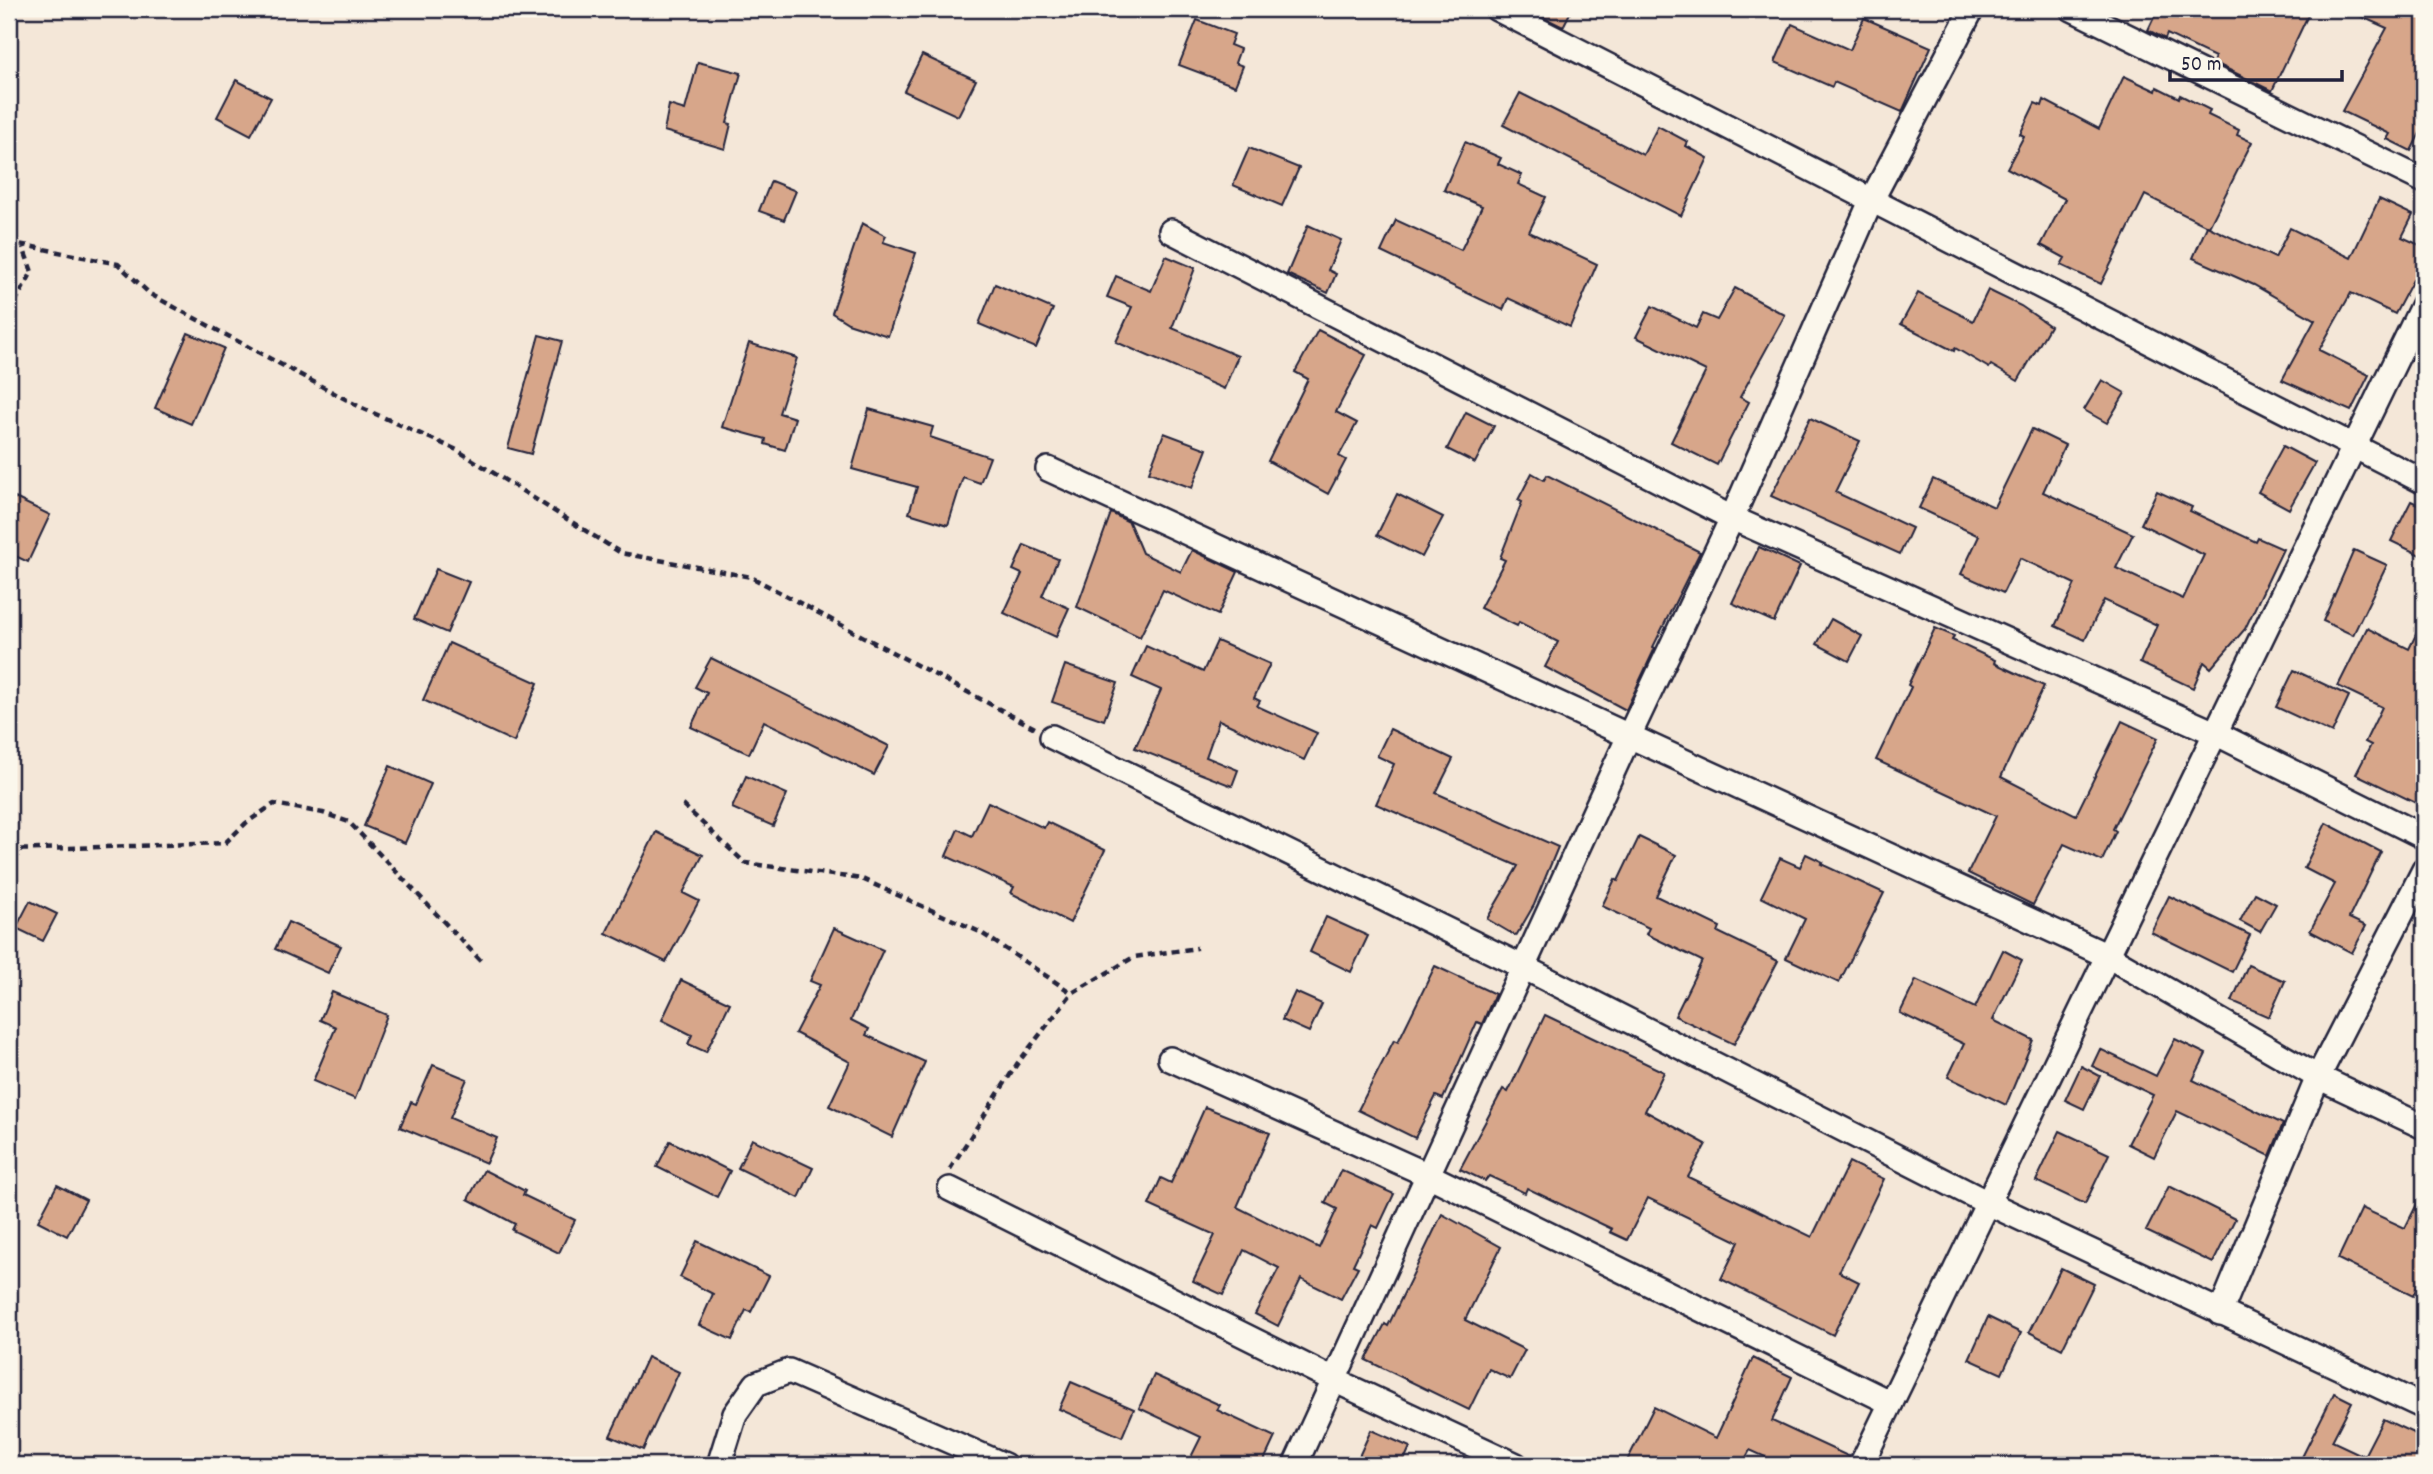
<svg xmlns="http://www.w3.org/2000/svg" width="2433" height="1474" font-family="Dekko,sans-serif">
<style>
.building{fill:#d7a68a;stroke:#22223b;stroke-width:2}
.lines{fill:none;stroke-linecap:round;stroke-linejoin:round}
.minor-casing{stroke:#22223b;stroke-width:28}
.path{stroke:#22223b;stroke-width:4.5;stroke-dasharray:7 5;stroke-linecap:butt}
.minor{stroke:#fbf7ec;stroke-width:23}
</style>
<rect width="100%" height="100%" fill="#f4e7d8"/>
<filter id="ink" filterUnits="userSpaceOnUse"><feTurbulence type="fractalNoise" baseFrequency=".0143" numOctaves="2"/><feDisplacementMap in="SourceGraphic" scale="14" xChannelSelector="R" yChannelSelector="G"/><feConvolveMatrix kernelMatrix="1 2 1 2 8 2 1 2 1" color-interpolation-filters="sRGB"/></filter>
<g filter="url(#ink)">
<!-- building -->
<g class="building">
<path d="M 1527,9 L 1572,9 L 1563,27 Z"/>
<path d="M 2158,9 L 2311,9 L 2272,91 L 2213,62 L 2215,57 L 2167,34 L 2165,39 L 2148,30 Z"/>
<path d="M 2344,9 L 2424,9 L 2424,125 L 2411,151 L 2387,139 L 2390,134 L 2342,111 L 2387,28 Z"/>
<path d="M 1864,18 L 1931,47 L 1902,112 L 1834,82 L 1832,87 L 1775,62 L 1792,24 L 1850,50 Z"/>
<path d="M 1197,20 L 1234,34 L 1230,45 L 1240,49 L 1235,63 L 1243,66 L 1235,86 L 1179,65 Z"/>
<path d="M 922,55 L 976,80 L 958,116 L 904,91 Z"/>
<path d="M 698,62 L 741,73 L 727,123 L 731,124 L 725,149 L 664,131 L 669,105 L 685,110 Z"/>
<path d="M 2124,76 L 2156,91 L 2157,87 L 2179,98 L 2180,95 L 2210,110 L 2208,115 L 2239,130 L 2237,135 L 2252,142 L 2209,227 L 2145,195 L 2101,284 L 2061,265 L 2065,258 L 2041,245 L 2065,199 L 2007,168 L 2024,136 L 2020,134 L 2035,103 L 2042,106 L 2044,100 L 2099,129 Z"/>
<path d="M 236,80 L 271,98 L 251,135 L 217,117 Z"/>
<path d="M 1520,93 L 1643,155 L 1658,126 L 1688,142 L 1686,146 L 1708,158 L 1681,216 L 1503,125 Z"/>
<path d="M 1465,142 L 1501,158 L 1498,164 L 1522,175 L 1518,184 L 1546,197 L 1529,232 L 1597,264 L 1570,327 L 1508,298 L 1503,310 L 1381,252 L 1396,220 L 1461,250 L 1482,206 L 1444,190 Z"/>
<path d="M 1249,148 L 1299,168 L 1282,206 L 1233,185 Z"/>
<path d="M 771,181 L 796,191 L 784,220 L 759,211 Z"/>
<path d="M 2379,199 L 2413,215 L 2402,237 L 2424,247 L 2424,259 L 2395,314 L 2351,293 L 2319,350 L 2369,375 L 2351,411 L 2282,380 L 2315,320 L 2254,285 L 2193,258 L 2207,226 L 2275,258 L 2290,228 L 2351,258 Z"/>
<path d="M 862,223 L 886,236 L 883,242 L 916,253 L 888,336 L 848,323 L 832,313 Z"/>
<path d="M 1308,225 L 1341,240 L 1328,270 L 1336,274 L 1328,293 L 1287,274 Z"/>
<path d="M 1166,256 L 1195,268 L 1172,328 L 1238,356 L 1224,389 L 1116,342 L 1132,307 L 1107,297 L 1116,276 L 1151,291 Z"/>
<path d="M 995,284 L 1053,309 L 1036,348 L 979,324 Z"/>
<path d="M 1735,288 L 1785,315 L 1740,397 L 1749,402 L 1717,465 L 1671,442 L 1706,371 L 1636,337 L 1652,306 L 1696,328 L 1703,314 L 1717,320 Z"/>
<path d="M 1988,290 L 2021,306 L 2050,326 L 2018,381 L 1991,365 L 1989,368 L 1955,348 L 1954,351 L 1901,324 L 1918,293 L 1973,321 Z"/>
<path d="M 1318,330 L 1366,355 L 1336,412 L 1357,423 L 1339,456 L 1346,460 L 1328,494 L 1268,461 L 1308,379 L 1295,372 Z"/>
<path d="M 188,333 L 224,348 L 191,424 L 155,408 Z"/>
<path d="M 539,335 L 562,341 L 531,454 L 508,448 Z"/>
<path d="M 749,343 L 797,358 L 779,413 L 795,418 L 785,450 L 765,444 L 766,439 L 722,427 Z"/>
<path d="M 2102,380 L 2125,393 L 2107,423 L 2084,410 Z"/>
<path d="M 869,409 L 933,427 L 930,437 L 990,457 L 980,483 L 963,477 L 948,525 L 909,513 L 917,487 L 852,469 Z"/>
<path d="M 1466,412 L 1494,426 L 1475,463 L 1447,449 Z"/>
<path d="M 1810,418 L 1860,441 L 1835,492 L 1912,528 L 1900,554 L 1771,496 Z"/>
<path d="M 2032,429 L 2065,445 L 2043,492 L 2133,534 L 2116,568 L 2183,599 L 2204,555 L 2141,524 L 2157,491 L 2192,507 L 2190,511 L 2256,542 L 2258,538 L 2283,549 L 2245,629 L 2211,668 L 2204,662 L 2193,688 L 2140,663 L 2157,625 L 2104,600 L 2085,640 L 2055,626 L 2075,584 L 2020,558 L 2003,593 L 1961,574 L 1979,536 L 1919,508 L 1933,479 L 1994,507 Z"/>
<path d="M 1164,433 L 1207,449 L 1192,488 L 1149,472 Z"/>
<path d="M 2283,446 L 2315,463 L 2289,509 L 2258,492 Z"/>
<path d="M 1532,473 L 1544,480 L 1547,475 L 1700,552 L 1653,647 L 1655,648 L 1626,710 L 1545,667 L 1558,642 L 1519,622 L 1517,626 L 1480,608 L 1505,560 L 1500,558 L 1522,502 L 1518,500 Z"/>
<path d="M 1397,494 L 1443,517 L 1422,557 L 1377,535 Z"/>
<path d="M 9,495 L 50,515 L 28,562 L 9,553 Z"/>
<path d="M 2411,501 L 2424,507 L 2424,557 L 2391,541 Z"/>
<path d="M 1111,513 L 1129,522 L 1142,553 L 1181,572 L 1192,550 L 1238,572 L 1218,615 L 1163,590 L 1140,637 L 1077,607 Z"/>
<path d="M 1024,545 L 1058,559 L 1042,596 L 1069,608 L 1056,637 L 1004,613 L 1022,574 L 1013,570 Z"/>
<path d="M 1759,547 L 1800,566 L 1774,622 L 1732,603 Z"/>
<path d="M 2354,550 L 2387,565 L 2353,635 L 2323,621 Z"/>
<path d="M 436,569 L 469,582 L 447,633 L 414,619 Z"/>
<path d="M 2424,618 L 2424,807 L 2356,774 L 2371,745 L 2365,742 L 2382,707 L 2338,686 L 2367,628 L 2409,649 Z"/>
<path d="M 1831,619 L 1862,636 L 1849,661 L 1817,644 Z"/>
<path d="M 1935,628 L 1954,636 L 1952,640 L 1995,660 L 1994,663 L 2044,686 L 2001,777 L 2076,815 L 2122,721 L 2158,738 L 2113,829 L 2116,831 L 2102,861 L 2064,844 L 2033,905 L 1968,873 L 1996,816 L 1876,760 L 1911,687 L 1908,685 Z"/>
<path d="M 1217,641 L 1270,664 L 1254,698 L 1260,701 L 1257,706 L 1317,733 L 1304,760 L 1219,720 L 1206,757 L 1238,770 L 1232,786 L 1135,748 L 1161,690 L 1132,677 L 1146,646 L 1203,672 Z"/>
<path d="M 449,643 L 538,683 L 514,742 L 423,700 Z"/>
<path d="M 711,658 L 889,746 L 874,775 L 764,721 L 749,754 L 691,727 L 707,693 L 695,687 Z"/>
<path d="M 1065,665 L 1118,683 L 1104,720 L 1052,702 Z"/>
<path d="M 2294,670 L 2349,696 L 2332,733 L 2276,707 Z"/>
<path d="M 1390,729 L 1453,759 L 1436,793 L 1558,847 L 1534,905 L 1516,936 L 1487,919 L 1518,866 L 1376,804 L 1394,764 L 1377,756 Z"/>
<path d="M 390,766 L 431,784 L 405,843 L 364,826 Z"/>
<path d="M 746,776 L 787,794 L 773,826 L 732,808 Z"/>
<path d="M 988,802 L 1044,828 L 1047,822 L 1105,850 L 1070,923 L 1011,893 L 1014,887 L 946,856 L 958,829 L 972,836 Z"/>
<path d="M 2326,823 L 2381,852 L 2349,918 L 2366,926 L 2352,953 L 2310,931 L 2335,884 L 2304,868 Z"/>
<path d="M 656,832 L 703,855 L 683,893 L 699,901 L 666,962 L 606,933 Z"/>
<path d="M 1639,837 L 1676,855 L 1656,896 L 1720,927 L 1718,932 L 1778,961 L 1734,1044 L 1675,1016 L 1702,961 L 1646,934 L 1649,928 L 1602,906 L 1615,879 L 1618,881 Z"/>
<path d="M 1806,854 L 1823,862 L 1821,864 L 1884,893 L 1839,983 L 1786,958 L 1805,919 L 1761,897 L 1780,858 L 1800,867 Z"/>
<path d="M 2255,893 L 2276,904 L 2260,932 L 2240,921 Z"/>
<path d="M 2169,896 L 2250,935 L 2232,972 L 2151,932 Z"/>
<path d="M 30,901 L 57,914 L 43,941 L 16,928 Z"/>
<path d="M 1326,917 L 1368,936 L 1351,972 L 1310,952 Z"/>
<path d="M 288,922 L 341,946 L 328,973 L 275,949 Z"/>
<path d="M 834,928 L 883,950 L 851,1020 L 869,1029 L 866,1035 L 925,1062 L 892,1137 L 829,1106 L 850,1062 L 795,1033 L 820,985 L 810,981 Z"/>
<path d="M 2003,950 L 2022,960 L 1993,1020 L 2033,1040 L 2006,1105 L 1948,1077 L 1964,1044 L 1900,1013 L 1916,980 L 1975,1008 Z"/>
<path d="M 2248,965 L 2285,981 L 2269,1017 L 2232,1001 Z"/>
<path d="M 1435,966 L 1495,994 L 1482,1024 L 1477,1022 L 1443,1099 L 1436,1096 L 1415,1138 L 1358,1110 L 1394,1040 L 1398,1042 Z"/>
<path d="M 681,980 L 730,1003 L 706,1052 L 688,1044 L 692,1035 L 662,1020 Z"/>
<path d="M 332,992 L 387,1015 L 355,1099 L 313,1081 L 336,1027 L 320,1020 Z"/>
<path d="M 1295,992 L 1322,1004 L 1309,1032 L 1282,1020 Z"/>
<path d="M 1545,1015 L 1664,1072 L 1645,1111 L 1706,1144 L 1688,1177 L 1812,1237 L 1849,1162 L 1884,1179 L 1839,1272 L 1859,1282 L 1833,1335 L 1721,1279 L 1739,1242 L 1648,1198 L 1627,1240 L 1610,1232 L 1612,1229 L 1527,1188 L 1525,1193 L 1489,1176 L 1485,1181 L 1460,1169 L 1503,1089 L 1508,1092 Z"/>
<path d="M 2175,1039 L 2206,1054 L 2193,1080 L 2283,1124 L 2270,1156 L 2177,1111 L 2154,1157 L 2128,1144 L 2153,1095 L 2092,1066 L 2100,1049 L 2156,1076 Z"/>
<path d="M 433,1065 L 467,1079 L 450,1118 L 497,1138 L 486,1163 L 400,1127 L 411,1102 L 416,1104 Z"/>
<path d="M 2081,1066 L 2100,1076 L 2084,1109 L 2065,1100 Z"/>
<path d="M 1205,1107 L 1270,1133 L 1237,1207 L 1319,1248 L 1337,1209 L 1325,1203 L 1341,1170 L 1394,1194 L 1378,1228 L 1372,1225 L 1353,1265 L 1358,1267 L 1341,1299 L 1301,1279 L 1278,1326 L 1255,1314 L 1279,1268 L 1244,1250 L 1223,1295 L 1193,1281 L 1215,1235 L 1149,1205 L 1161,1178 L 1171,1183 Z"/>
<path d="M 2060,1131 L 2109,1154 L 2085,1204 L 2036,1181 Z"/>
<path d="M 752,1139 L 813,1168 L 799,1198 L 738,1168 Z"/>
<path d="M 670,1141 L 730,1171 L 717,1197 L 657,1167 Z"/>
<path d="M 484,1170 L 525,1191 L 523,1195 L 575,1220 L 559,1253 L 512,1230 L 515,1224 L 468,1199 Z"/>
<path d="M 57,1185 L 86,1200 L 67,1236 L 38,1221 Z"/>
<path d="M 2169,1186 L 2235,1219 L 2213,1263 L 2146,1231 Z"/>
<path d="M 2424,1190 L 2424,1272 L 2413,1296 L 2338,1259 L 2362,1208 L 2405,1228 Z"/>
<path d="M 1442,1214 L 1501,1247 L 1465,1320 L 1525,1350 L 1510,1379 L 1489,1369 L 1469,1410 L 1366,1360 L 1385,1324 L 1388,1326 Z"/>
<path d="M 697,1241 L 769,1276 L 751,1312 L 746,1310 L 732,1340 L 699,1325 L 713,1294 L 680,1277 Z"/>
<path d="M 2061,1268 L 2094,1284 L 2062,1349 L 2029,1332 Z"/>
<path d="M 1988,1317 L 2021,1333 L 2002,1374 L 1969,1359 Z"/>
<path d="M 647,1357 L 679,1372 L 643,1450 L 610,1436 Z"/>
<path d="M 1753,1358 L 1792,1377 L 1772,1421 L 1850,1457 L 1847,1465 L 1783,1465 L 1750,1450 L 1742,1465 L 1625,1465 L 1654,1407 L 1716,1438 Z"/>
<path d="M 1154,1375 L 1220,1405 L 1217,1410 L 1275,1437 L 1262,1465 L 1187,1465 L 1201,1437 L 1139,1408 Z"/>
<path d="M 1071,1382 L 1134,1409 L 1122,1437 L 1059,1409 Z"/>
<path d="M 2334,1393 L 2352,1402 L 2332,1441 L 2364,1456 L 2383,1419 L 2424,1438 L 2424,1465 L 2298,1465 Z"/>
<path d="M 1371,1430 L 1410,1447 L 1402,1465 L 1355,1465 Z"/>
</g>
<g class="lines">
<!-- minor casing -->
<g class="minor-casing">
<g id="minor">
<path d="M 1497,9 L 2424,482"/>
<path d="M 2072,9 L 2424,181"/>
<path d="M 1171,231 L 1732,518 L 2215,733 L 2424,837"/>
<path d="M 1048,469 L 2108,956 L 2318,1077 L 2424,1127"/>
<path d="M 1052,737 L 1523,967 L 1988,1203 L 2424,1407"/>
<path d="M 1170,1059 L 1428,1175 L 1891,1403"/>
<path d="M 950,1189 L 1334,1380 L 1516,1465"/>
<path d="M 2220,1313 L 2318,1077 L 2424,870"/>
<path d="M 719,1465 L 735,1414 L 756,1384 L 789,1371 L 1004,1465"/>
<path d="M 1295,1465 L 1630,734 L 1732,518 L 1871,201 L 1972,9"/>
<path d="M 1861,1465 L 2424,302"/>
</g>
</g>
<!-- path -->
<g class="path">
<path d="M 9,242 L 118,264 L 150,294 L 362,408 L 457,450 L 621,553 L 751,577 L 1035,728"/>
<path d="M 9,313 L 32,272 L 23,247"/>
<path d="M 683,805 L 745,863 L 862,879 L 980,932 L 1072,993"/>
<path d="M 9,850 L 225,843 L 246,823 L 274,804 L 323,813 L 349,822 L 483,963"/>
<path d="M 950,1169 L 1017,1064 L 1072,993 L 1134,957 L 1197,948"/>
</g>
<!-- minor -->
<use href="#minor" class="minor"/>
</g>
</g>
<!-- margin -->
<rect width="2433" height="1474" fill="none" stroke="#fbf7ec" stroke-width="35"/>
<rect x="18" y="18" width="2398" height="1439" fill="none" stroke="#22223b" stroke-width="2.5" filter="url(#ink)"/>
<!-- scale -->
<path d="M2170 70v10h172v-10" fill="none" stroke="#22223b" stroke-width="3.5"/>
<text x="2181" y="70" font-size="21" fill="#22223b" stroke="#fbf7ec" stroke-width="5" paint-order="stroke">50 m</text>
</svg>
